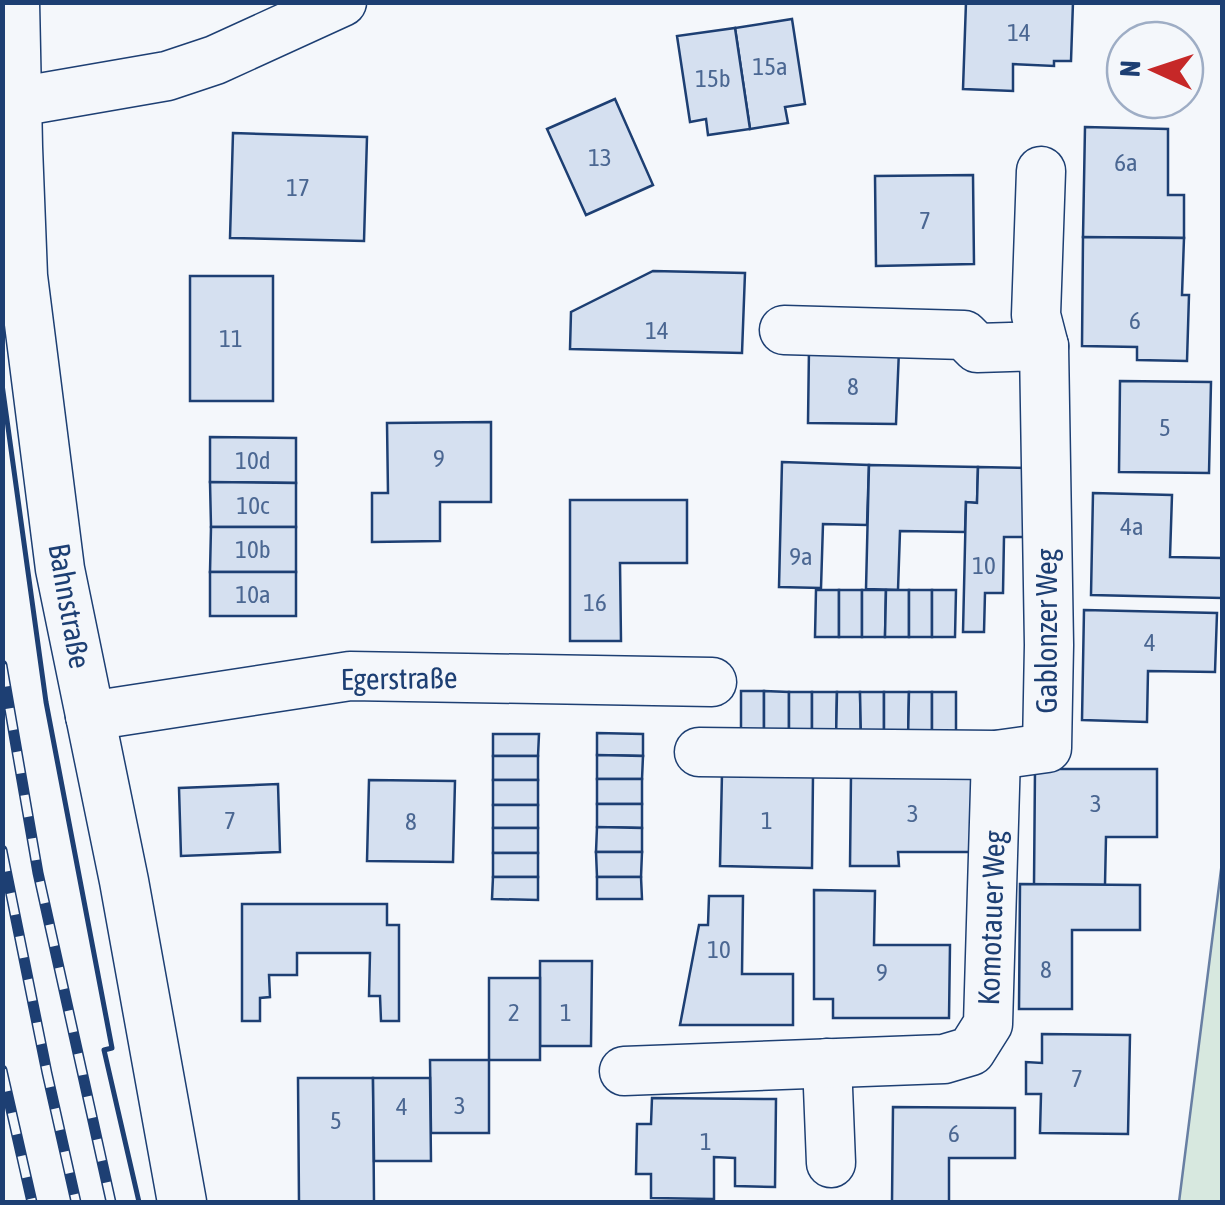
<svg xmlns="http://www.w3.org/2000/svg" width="1225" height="1205" font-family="'Asap Condensed',sans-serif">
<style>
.green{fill:#d7e8df;stroke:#687fa3;stroke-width:2.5}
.building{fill:#d5e0f0;stroke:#1d3f73;stroke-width:2.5}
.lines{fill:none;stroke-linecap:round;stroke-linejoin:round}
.minor-casing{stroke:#1d3f73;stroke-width:51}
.minor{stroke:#f4f7fb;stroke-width:48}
.rail-casing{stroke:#1d3f73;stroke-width:11}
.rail{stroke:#f4f7fb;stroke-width:8;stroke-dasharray:22;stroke-linecap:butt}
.wall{stroke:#1d3f73;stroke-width:5}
.labels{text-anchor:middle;stroke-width:8;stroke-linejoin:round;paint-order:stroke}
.number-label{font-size:25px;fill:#4b6792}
.street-label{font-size:30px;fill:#1d3f73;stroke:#f4f7fb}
</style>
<rect width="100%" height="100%" fill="#f4f7fb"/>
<!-- green -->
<path class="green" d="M 1222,862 L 1222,1202 L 1179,1202 Z"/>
<!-- building -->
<g class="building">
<path d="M 966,2 L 1073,2 L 1071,61 L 1054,61 L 1054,66 L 1013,64 L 1013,91 L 963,89 Z"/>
<path d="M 792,19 L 805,104 L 785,107 L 788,123 L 750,129 L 735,28 Z"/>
<path d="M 735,28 L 750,129 L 708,135 L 706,119 L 690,122 L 677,36 Z"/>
<path d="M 615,99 L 653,185 L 586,215 L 547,129 Z"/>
<path d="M 1085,127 L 1168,129 L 1168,195 L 1184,195 L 1184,238 L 1083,237 Z"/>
<path d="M 233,133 L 367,137 L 364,241 L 230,238 Z"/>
<path d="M 973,175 L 974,264 L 876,266 L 875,176 Z"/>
<path d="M 1083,237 L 1184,238 L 1182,295 L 1189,295 L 1187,361 L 1137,360 L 1137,347 L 1082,346 Z"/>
<path d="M 653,271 L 745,273 L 742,353 L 570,349 L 571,312 Z"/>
<rect x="190" y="276" width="83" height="125"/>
<path d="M 809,348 L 899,350 L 896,424 L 808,423 Z"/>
<path d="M 1120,381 L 1211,382 L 1209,473 L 1119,472 Z"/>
<path d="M 491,422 L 491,502 L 440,502 L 440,541 L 372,542 L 372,493 L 388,493 L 387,423 Z"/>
<path d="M 210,437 L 296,438 L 296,483 L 210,482 Z"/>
<path d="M 782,462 L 869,465 L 867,525 L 823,524 L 821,588 L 779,587 Z"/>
<path d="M 869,465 L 978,467 L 977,503 L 966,502 L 965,532 L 900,531 L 898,590 L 866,589 Z"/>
<path d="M 978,467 L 1038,468 L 1036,537 L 1004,537 L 1003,593 L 985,593 L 984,632 L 963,632 L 966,502 L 977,503 Z"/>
<path d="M 210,482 L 296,483 L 296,527 L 211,527 Z"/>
<path d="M 1093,493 L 1172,495 L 1170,557 L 1222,558 L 1222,598 L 1091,595 Z"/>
<path d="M 570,500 L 687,500 L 687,563 L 620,563 L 621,641 L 570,641 Z"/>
<path d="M 211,527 L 296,527 L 296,572 L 210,572 Z"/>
<rect x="210" y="572" width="86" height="44"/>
<path d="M 816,590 L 839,590 L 839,637 L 815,637 Z"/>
<rect x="839" y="590" width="23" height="47"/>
<path d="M 862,590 L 886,590 L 885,637 L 862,637 Z"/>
<path d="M 886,590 L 909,590 L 909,637 L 885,637 Z"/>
<rect x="909" y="590" width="23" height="47"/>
<path d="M 932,590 L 956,590 L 955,637 L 932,637 Z"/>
<path d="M 1084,610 L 1217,613 L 1215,672 L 1148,671 L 1147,722 L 1082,720 Z"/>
<rect x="741" y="691" width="23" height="48"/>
<path d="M 764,691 L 789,692 L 789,739 L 764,739 Z"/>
<path d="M 789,692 L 812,692 L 812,740 L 789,739 Z"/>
<path d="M 812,692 L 837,692 L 836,740 L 812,740 Z"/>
<path d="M 837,692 L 860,692 L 861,740 L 836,740 Z"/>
<path d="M 860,692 L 884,692 L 884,739 L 861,740 Z"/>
<path d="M 884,692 L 909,692 L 908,740 L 884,739 Z"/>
<path d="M 909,692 L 932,692 L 932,740 L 908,740 Z"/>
<rect x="932" y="692" width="24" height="48"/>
<path d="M 597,733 L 643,734 L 643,756 L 597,755 Z"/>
<path d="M 493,734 L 539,734 L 538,756 L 493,756 Z"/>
<path d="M 597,755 L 643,756 L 642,779 L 597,779 Z"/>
<rect x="493" y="756" width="45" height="24"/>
<path d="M 1035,769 L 1157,769 L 1157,837 L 1106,837 L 1105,885 L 1034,884 Z"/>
<path d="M 722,773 L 813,775 L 812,868 L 720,866 Z"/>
<path d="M 851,775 L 974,775 L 975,852 L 898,852 L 899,866 L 850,866 Z"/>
<rect x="597" y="779" width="45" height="25"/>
<path d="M 369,780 L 455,781 L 453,862 L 367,861 Z"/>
<rect x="493" y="780" width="45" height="25"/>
<path d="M 278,784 L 280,852 L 181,856 L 179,788 Z"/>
<path d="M 597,804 L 642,804 L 642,828 L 597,827 Z"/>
<rect x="493" y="805" width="45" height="23"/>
<path d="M 597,827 L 642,828 L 642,852 L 596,852 Z"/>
<rect x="493" y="828" width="45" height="25"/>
<path d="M 596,852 L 642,852 L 641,877 L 597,877 Z"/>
<rect x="493" y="853" width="45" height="24"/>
<path d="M 493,877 L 538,877 L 538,900 L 492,899 Z"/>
<path d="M 597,877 L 641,877 L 642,899 L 597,899 Z"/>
<path d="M 1020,884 L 1140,885 L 1140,930 L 1072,930 L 1072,1009 L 1019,1009 Z"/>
<path d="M 814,890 L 875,891 L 874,945 L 950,945 L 949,1018 L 833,1018 L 833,999 L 814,999 Z"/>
<path d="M 709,896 L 743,896 L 742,974 L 793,974 L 793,1025 L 680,1025 L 699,925 L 708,925 Z"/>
<path d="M 242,904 L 387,904 L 387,925 L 399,925 L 399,1021 L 381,1021 L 380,996 L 369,996 L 370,953 L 297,953 L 297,975 L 269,975 L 270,997 L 260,998 L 260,1021 L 242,1021 Z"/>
<path d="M 540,961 L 592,961 L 591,1046 L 540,1046 Z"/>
<rect x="489" y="978" width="51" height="82"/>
<path d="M 1042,1034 L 1130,1035 L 1128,1134 L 1040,1133 L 1041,1094 L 1026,1094 L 1026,1062 L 1042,1063 Z"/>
<path d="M 430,1060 L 489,1060 L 489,1133 L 431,1133 Z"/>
<path d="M 298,1078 L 373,1078 L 374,1202 L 299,1202 Z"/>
<path d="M 373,1078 L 430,1078 L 431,1161 L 374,1161 Z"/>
<path d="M 652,1098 L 776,1099 L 775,1187 L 735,1186 L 735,1158 L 714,1157 L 714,1199 L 651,1198 L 651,1174 L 636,1174 L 637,1124 L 651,1124 Z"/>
<path d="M 893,1107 L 1015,1108 L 1015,1158 L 949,1158 L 949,1202 L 892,1202 Z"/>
</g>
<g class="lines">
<!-- minor casing -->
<g class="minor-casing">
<g id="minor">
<path d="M 15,2 L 18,147 L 23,276 L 60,569 L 124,881 L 182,1202"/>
<path d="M 17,102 L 167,76 L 215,60 L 342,2"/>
<path d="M 1041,171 L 1036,315 L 1044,346"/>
<path d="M 90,716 L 350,676 L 712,682"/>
<path d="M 699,752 L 996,755 L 1047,748 L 1049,645 L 1044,346 L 977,348 L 964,335 L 784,330"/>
<path d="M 827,1063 L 831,1163"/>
<path d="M 624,1071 L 944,1059 L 971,1051 L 988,1024 L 996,755"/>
</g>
</g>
<!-- minor -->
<use href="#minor" class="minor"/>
<!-- rail casing -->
<g class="rail-casing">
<g id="rail">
<path d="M 2,665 L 38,873 L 111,1202"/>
<path d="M 2,850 L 47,1073 L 76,1202"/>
<path d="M 2,1070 L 32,1202"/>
</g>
</g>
<!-- rail -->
<use href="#rail" class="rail"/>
<!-- wall -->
<path class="wall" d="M 2,384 L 46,702 L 112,1048 L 104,1050 L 139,1202"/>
</g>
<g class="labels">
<!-- number labels -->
<g class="number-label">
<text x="1019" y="41">14</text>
<text x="770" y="75">15a</text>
<text x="713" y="87">15b</text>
<text x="600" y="166">13</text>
<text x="1126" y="171">6a</text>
<text x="298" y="196">17</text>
<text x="925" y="229">7</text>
<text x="1135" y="329">6</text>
<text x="657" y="339">14</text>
<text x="231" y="347">11</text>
<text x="853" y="395">8</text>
<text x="1165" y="436">5</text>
<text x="439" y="467">9</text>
<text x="253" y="469">10d</text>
<text x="253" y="514">10c</text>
<text x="1132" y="535">4a</text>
<text x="253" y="558">10b</text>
<text x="801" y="565">9a</text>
<text x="984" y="574">10</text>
<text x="253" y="603">10a</text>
<text x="595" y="611">16</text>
<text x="1150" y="651">4</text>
<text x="1096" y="812">3</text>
<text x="913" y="822">3</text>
<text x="230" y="829">7</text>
<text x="767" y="829">1</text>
<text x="411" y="830">8</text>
<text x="719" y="958">10</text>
<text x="1046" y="978">8</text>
<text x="882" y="981">9</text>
<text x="514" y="1021">2</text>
<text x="566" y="1021">1</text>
<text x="1077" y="1087">7</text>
<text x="460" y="1114">3</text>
<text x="402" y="1115">4</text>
<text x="336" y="1129">5</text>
<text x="954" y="1142">6</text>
<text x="706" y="1150">1</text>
</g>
<!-- street labels -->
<g class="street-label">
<text transform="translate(69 606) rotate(80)" y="10">Bahnstraße</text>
<text transform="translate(1047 631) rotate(-90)" y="10">Gablonzer Weg</text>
<text transform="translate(399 679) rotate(-1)" y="10">Egerstraße</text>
<text transform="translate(992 918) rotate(-88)" y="10">Komotauer Weg</text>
</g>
</g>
<!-- border -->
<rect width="1225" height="1205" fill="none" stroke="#1d3f73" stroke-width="10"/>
<!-- north arrow -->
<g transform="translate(1155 70) rotate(273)"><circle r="48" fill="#f4f7fb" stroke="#9eadc5" stroke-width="2.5"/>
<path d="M0-8L18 38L0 25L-18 38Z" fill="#c62828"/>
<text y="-15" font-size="28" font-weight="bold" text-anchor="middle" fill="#1d3f73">N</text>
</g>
</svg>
